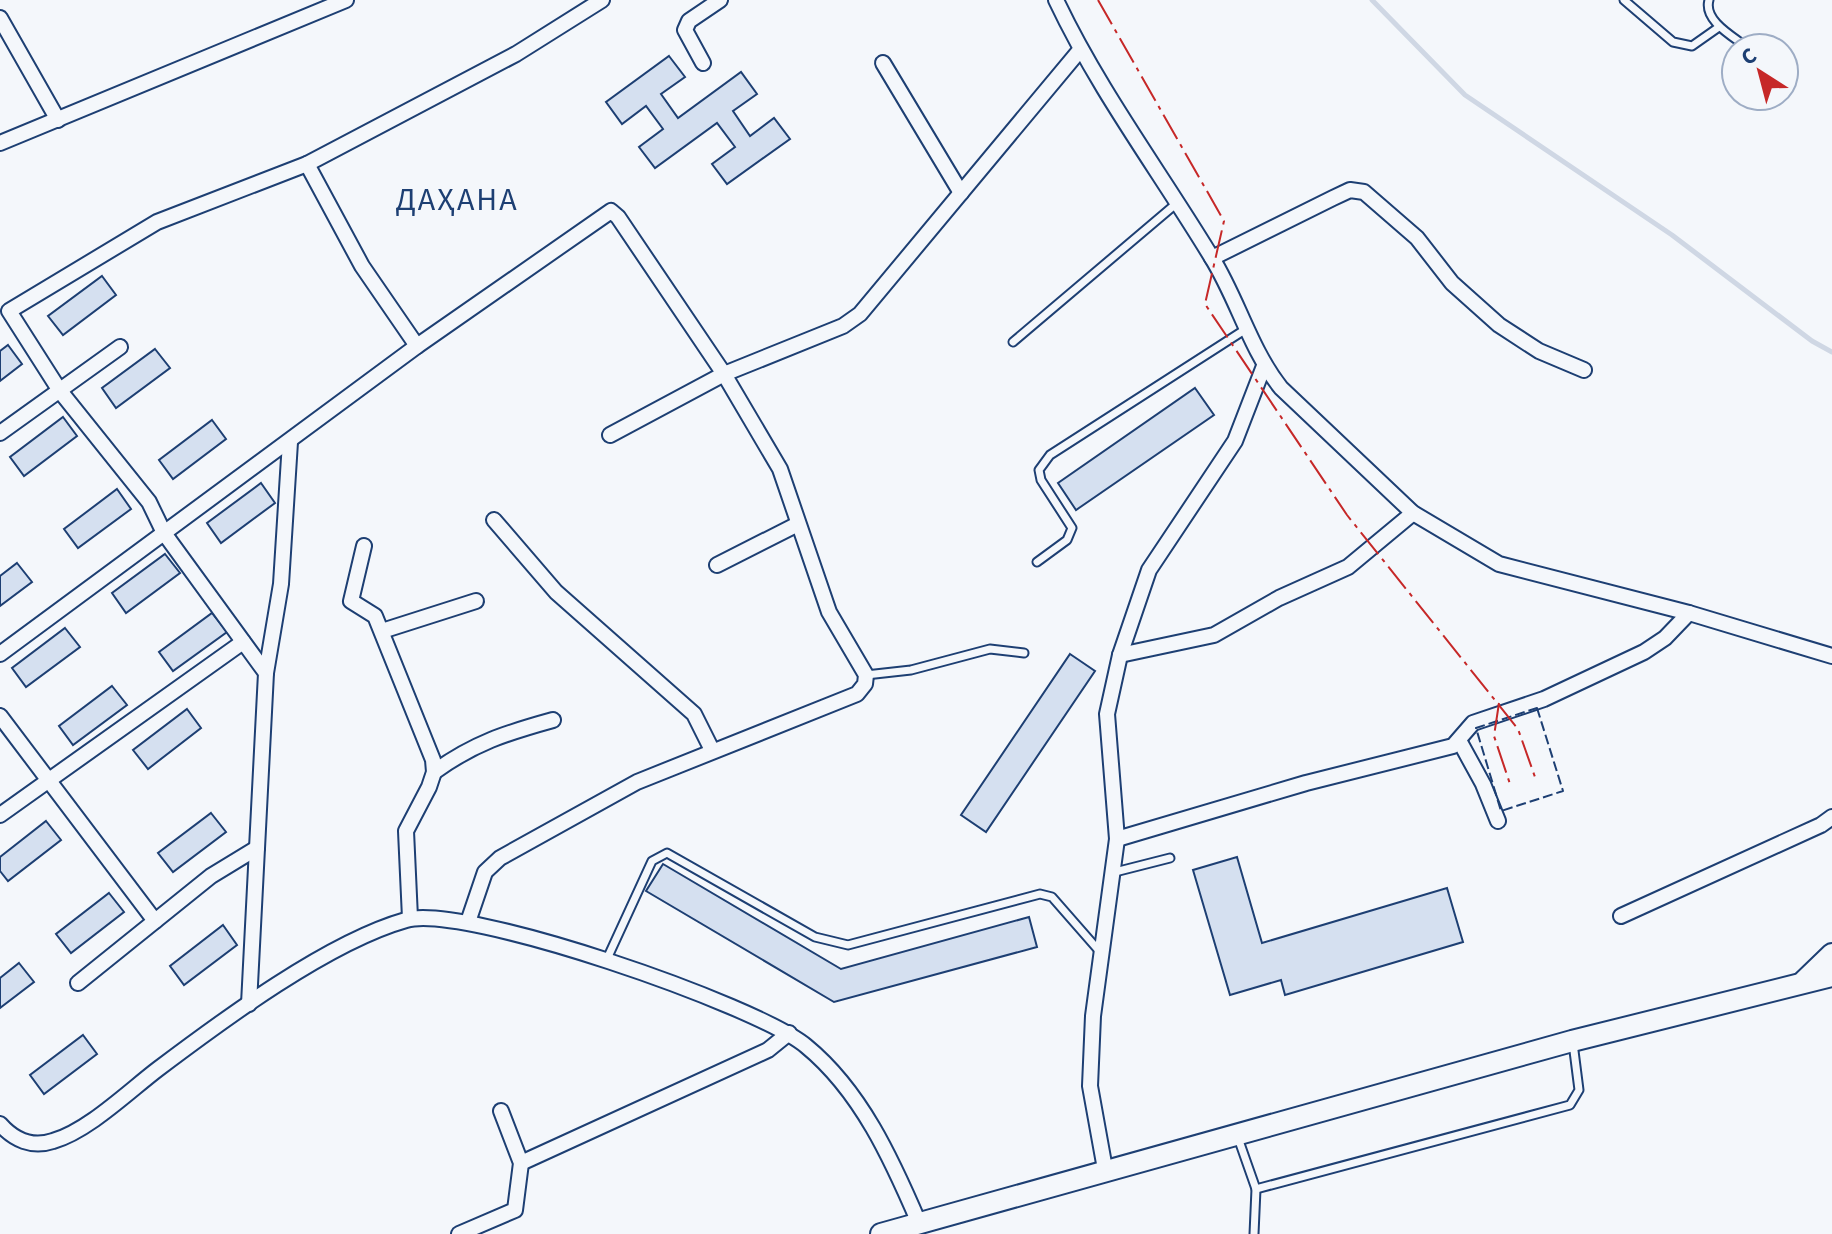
<svg xmlns="http://www.w3.org/2000/svg" width="1832" height="1234" font-family="'Source Sans 3',sans-serif">
  <style>
    .lines { fill: none; stroke-linecap: round; stroke-linejoin: round }
    .stream { stroke: #cfd7e4; stroke-width: 5 }
    .building { fill: #d5e0f0; stroke: #1d3f73; stroke-width: 2 }
    .lane-casing { stroke: #1d3f73; stroke-width: 11 }
    .street-casing { stroke: #1d3f73; stroke-width: 18 }
    .secondary-casing { stroke: #1d3f73; stroke-width: 24 }
    .lane { stroke: #f4f7fb; stroke-width: 7 }
    .street { stroke: #f4f7fb; stroke-width: 14 }
    .secondary { stroke: #f4f7fb; stroke-width: 20 }
    .fence { stroke: #1d3f73; stroke-width: 2; stroke-dasharray: 10 4; stroke-linecap: butt }
    .power { stroke: #c62828; stroke-width: 2; stroke-dasharray: 28 6 4 6; stroke-linecap: butt }
    .labels { text-anchor: middle; dominant-baseline: central; stroke-width: 6; stroke-linejoin: round; paint-order: stroke }
    .quarter-label { font-size: 32px; letter-spacing: 2px; fill: #1d3f73; stroke: #f4f7fb }
  </style>
  <rect width="100%" height="100%" fill="#f4f7fb"/>
  <g class="lines">
    <!-- stream -->
    <polyline class="stream" points="1372,0 1465,95 1672,235 1812,341 1832,352"/>
  </g>
  <!-- building -->
  <g class="building">
    <polygon points="669,56 685,77 661,94 678,118 741,72 757,94 733,111 750,136 774,118 790,139 727,184 712,164 735,147 717,123 655,168 639,147 663,129 646,106 622,124 606,102"/>
    <polygon points="102,276 116,295 63,335 48,316"/>
    <polygon points="8,345 22,364 0,381 0,351"/>
    <polygon points="155,349 170,368 116,408 102,388"/>
    <polygon points="1195,388 1214,415 1076,510 1058,483"/>
    <polygon points="63,417 77,436 24,476 10,457"/>
    <polygon points="212,420 226,439 173,479 159,460"/>
    <polygon points="261,483 275,503 221,543 207,523"/>
    <polygon points="117,489 131,509 78,548 64,529"/>
    <polygon points="165,554 180,573 126,613 112,593"/>
    <polygon points="17,563 32,582 0,606 0,576"/>
    <polygon points="212,613 227,632 173,671 159,652"/>
    <polygon points="65,628 80,647 26,687 12,668"/>
    <polygon points="1070,654 1095,671 986,832 961,815"/>
    <polygon points="112,686 127,705 73,745 59,726"/>
    <polygon points="187,709 201,728 148,769 133,750"/>
    <polygon points="211,813 226,832 173,872 158,853"/>
    <polygon points="46,821 61,840 8,881 0,871 0,857"/>
    <polygon points="1237,857 1262,943 1447,888 1463,942 1285,995 1281,980 1230,995 1193,870"/>
    <polygon points="663,864 841,969 1029,917 1037,947 834,1002 646,891"/>
    <polygon points="109,893 124,912 71,953 56,934"/>
    <polygon points="223,925 237,945 184,985 170,966"/>
    <polygon points="19,963 34,982 0,1008 0,978"/>
    <polygon points="83,1035 97,1054 44,1094 30,1075"/>
  </g>
  <g class="lines">
    <!-- lane casing -->
    <g class="lane-casing">
      <g id="lane">
        <polyline points="1624,0 1673,42 1692,46 1719,27"/>
        <path d="M1709 0C1703 21 1734 37 1748 48"/>
        <polyline points="1013,342 1177,203"/>
        <polyline points="1037,562 1067,540 1072,528 1041,480 1039,470 1050,455 1246,329"/>
        <polyline points="866,675 911,670 990,649 1024,653"/>
        <polyline points="1115,872 1170,858"/>
        <polyline points="606,961 652,861 667,853 815,937 848,945 1040,894 1052,897 1101,953"/>
        <polyline points="1237,1135 1256,1189 1254,1234"/>
        <polyline points="1256,1189 1570,1105 1579,1090 1573,1043"/>
      </g>
    </g>
    <!-- street casing -->
    <g class="street-casing">
      <g id="street">
        <path d="M1056 0C1099 91 1160 172 1212 258 1238 300 1250 349 1281 388L1413 513 1499 564 1689 613 1832 656"/>
        <polyline points="0,18 58,120"/>
        <polyline points="703,63 685,30 689,21 720,0"/>
        <polyline points="883,63 961,193"/>
        <polyline points="0,143 346,0"/>
        <polyline points="1212,258 1333,198 1350,190 1364,192 1417,238 1452,283 1499,325 1539,351 1584,370"/>
        <polyline points="417,346 362,266 307,164 516,54 602,0"/>
        <polyline points="0,433 120,347"/>
        <polyline points="610,435 724,374 843,326 860,314 1080,50"/>
        <polyline points="494,520 556,592 694,714 712,750"/>
        <polyline points="364,546 351,601 375,616 433,760 434,772 429,787 406,831 410,918"/>
        <polyline points="717,565 798,524"/>
        <polyline points="382,631 476,601"/>
        <polyline points="0,654 417,346 611,211 618,217 724,374 780,469 829,612 866,675 865,684 857,694 637,782 500,858 485,872 468,922"/>
        <polyline points="1120,655 1214,635 1279,598 1348,567 1413,513"/>
        <polyline points="266,673 281,584 290,442"/>
        <polyline points="0,716 155,921"/>
        <polyline points="1460,742 1483,784 1498,821"/>
        <path d="M434 772C474 743 506 733 553 720"/>
        <polyline points="0,815 243,642"/>
        <polyline points="1117,839 1306,783 1453,746 1473,723 1544,699 1644,652 1665,638 1689,613"/>
        <polyline points="1621,916 1821,825 1832,817"/>
        <polyline points="78,983 211,876 257,848"/>
        <polyline points="249,1004 266,673 164,533 149,502 60,391 9,311 157,222 307,164"/>
        <path d="M0 1124C14 1140 32 1148 53 1141 88 1131 129 1091 158 1069 223 1020 328 942 406 920 463 903 757 1005 806 1046 861 1091 892 1160 919 1223"/>
        <polyline points="521,1163 768,1050 789,1033"/>
        <polyline points="1105,1169 1090,1086 1093,1016 1117,839 1107,714 1120,655 1149,570 1235,441 1264,366"/>
        <polyline points="459,1234 515,1210 521,1163 501,1111"/>
      </g>
    </g>
    <!-- secondary casing -->
    <g class="secondary-casing">
      <g id="secondary">
        <polyline points="1804,981 1832,954"/>
        <polyline points="881,1234 1572,1041 1832,976"/>
      </g>
    </g>
    <!-- lane -->
    <use href="#lane" class="lane"/>
    <!-- street -->
    <use href="#street" class="street"/>
    <!-- secondary -->
    <use href="#secondary" class="secondary"/>
    <!-- fence -->
    <polygon class="fence" points="1537,708 1563,791 1501,811 1476,728"/>
    <!-- power -->
    <g class="power">
      <polyline points="1098,0 1224,221 1205,304 1347,515 1518,729 1535,777"/>
      <polyline points="1499,703 1494,736 1510,784"/>
    </g>
  </g>
  <g class="labels">
    <!-- quarter labels -->
    <g class="quarter-label">
      <text x="457" y="200">ДАҲАНА</text>
    </g>
  </g>
  <!-- north arrow -->
  <g transform="translate(1760 72) rotate(324)"><circle r="38" fill="#f4f7fb" stroke="#9eadc5" stroke-width="2"/>
  <path d="M0-6L14 30L0 20L-14 30Z" fill="#c62828"/>
  <text y="-12" font-size="22" font-weight="bold" text-anchor="middle" fill="#1d3f73">С</text>
  </g>
</svg>
